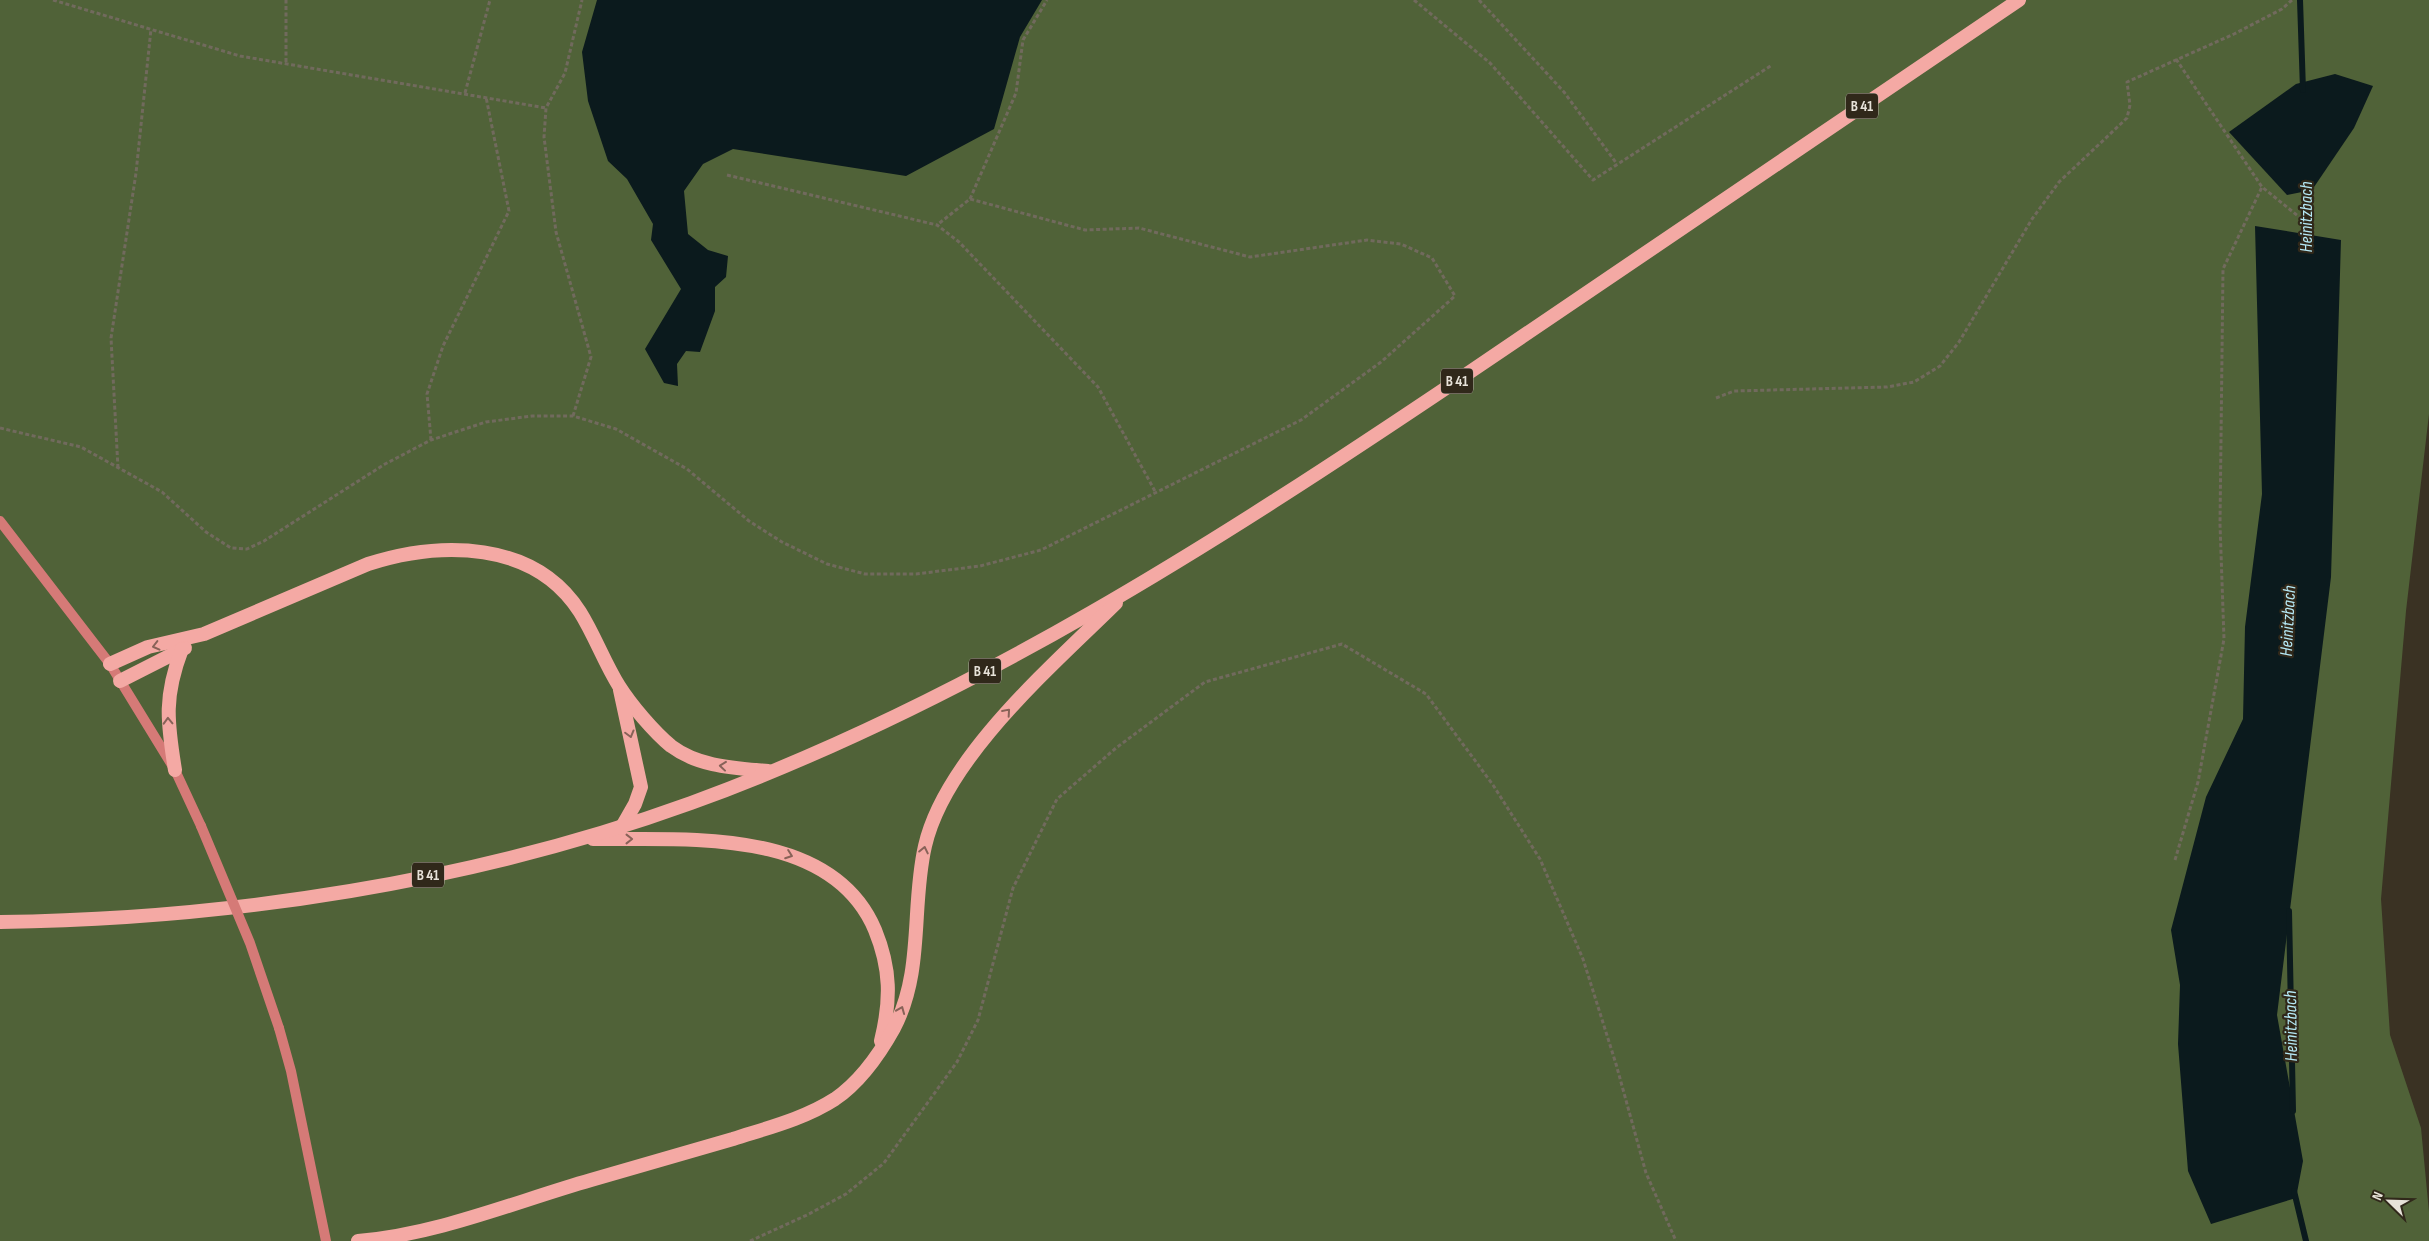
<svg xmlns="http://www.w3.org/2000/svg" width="2429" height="1241" font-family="'Sofia Sans Condensed',sans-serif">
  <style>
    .green { fill: #506238 }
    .water { fill: #0b1a1d }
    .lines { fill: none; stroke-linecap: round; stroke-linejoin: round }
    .stream { stroke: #0b1a1d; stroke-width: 6 }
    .path { stroke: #716a5d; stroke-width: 3; stroke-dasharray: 4 2.5; stroke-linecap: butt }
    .secondary { stroke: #d57a77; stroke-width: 10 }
    .trunk { stroke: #f4a9a4; stroke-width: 14 }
    .secondary-bridge { stroke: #d57a77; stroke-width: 10 }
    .oneway { stroke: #886258 }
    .labels { text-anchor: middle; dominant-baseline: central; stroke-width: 4.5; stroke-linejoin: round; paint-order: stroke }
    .shield { fill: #30281a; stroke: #b0aaa0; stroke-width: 1 }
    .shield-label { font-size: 15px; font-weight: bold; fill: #e7e2d9 }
    .water-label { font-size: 18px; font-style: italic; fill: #b5e8f5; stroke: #30281a }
  </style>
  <rect width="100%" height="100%" fill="#3a3223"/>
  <!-- green -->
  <polygon class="green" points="0,0 2429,0 2429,414 2406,611 2381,899 2390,1035 2421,1128 2429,1212 2429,1241 0,1241"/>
  <!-- water -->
  <g class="water">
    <polygon points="597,0 1042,0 1020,37 994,129 906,176 733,149 703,164 684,191 688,234 708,250 728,256 726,277 715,287 715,311 700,352 686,351 677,364 678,386 664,383 645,349 681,289 651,240 653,224 627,179 608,161 588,101 582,52"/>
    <polygon points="2335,74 2373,86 2354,128 2312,190 2287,195 2229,132 2296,84"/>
    <polygon points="2255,226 2341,240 2331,577 2277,1015 2303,1161 2296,1198 2211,1224 2188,1171 2178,1044 2180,985 2171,930 2206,797 2243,719 2245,627 2262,494"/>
  </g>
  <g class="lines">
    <!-- stream -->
    <g class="stream">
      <polyline points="2300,0 2303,90"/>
      <polyline points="2307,185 2307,242"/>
      <polyline points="2289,911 2293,1111"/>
      <polyline points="2294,1191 2306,1241"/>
    </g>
    <!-- path -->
    <g class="path">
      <polyline points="53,0 240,56 546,108"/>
      <polyline points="1414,0 1490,63 1593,180 1772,65"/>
      <polyline points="1479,0 1564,92 1617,164"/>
      <polyline points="2176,59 2262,187 2308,224"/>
      <polyline points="286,62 286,0"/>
      <polyline points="465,93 490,0"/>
      <polyline points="727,175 937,225 959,242 1098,387 1156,493"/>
      <polyline points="970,199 1016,93 1023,40 1047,0"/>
      <polyline points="1716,398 1734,391 1887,387 1914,382 1940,366 1959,342 2032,219 2059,182 2127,118 2130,105 2127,82 2234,34 2282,9 2292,0"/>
      <polyline points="573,416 591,357 556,232 544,137 546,108 565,73 582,0"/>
      <polyline points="0,428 81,447 162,492 206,532 231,548 247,549 264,541 385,464 431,440 486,422 532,416 573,416 616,429 687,469 749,521 782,542 827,564 865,574 916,574 980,566 1041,550 1301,420 1381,362 1455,296 1432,258 1401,244 1367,240 1250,257 1139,228 1085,230 970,199 937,225"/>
      <polyline points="431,440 427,394 443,346 509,211 486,97"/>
      <polyline points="118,468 111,338 136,173 151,29"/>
      <polyline points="2175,860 2198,782 2224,639 2220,524 2223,269 2262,187"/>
      <polyline points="750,1241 807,1215 846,1194 884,1163 957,1062 978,1020 1013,888 1057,799 1116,748 1205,682 1342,644 1426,694 1493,785 1540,859 1583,959 1616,1064 1646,1173 1676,1241"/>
    </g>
    <!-- secondary -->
    <g class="secondary">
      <polyline points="0,521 110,664 175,770 201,826"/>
      <polyline points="279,1028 291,1071 326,1241"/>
    </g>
    <!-- trunk -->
    <g class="trunk">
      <path d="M110 664 148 647 204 634 368 564C440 541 534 540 580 612 595 636 604 662 619 686 631 705 654 732 671 746 699 767 735 768 768 771"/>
      <polyline points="120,681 185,648"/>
      <polyline points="620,690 641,787 635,804 623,825"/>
      <path d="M175 770C167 721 164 696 182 649"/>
      <path d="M593 839C684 840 831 826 875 930 891 969 891 1000 881 1041"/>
      <path d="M0 922C231 919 473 882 691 803 969 702 1220 540 1464 376 1650 251 1834 125 2019 0"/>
      <path d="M358 1241C439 1234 514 1202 591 1180 638 1166 686 1153 733 1139 767 1128 804 1119 835 1099 860 1082 879 1055 894 1028 924 971 911 906 925 846 945 758 1052 666 1116 603"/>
    </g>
    <!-- secondary-bridge -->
    <polyline class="secondary-bridge" points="201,826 250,943 279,1028"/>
  </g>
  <!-- one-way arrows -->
  <defs><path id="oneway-chevron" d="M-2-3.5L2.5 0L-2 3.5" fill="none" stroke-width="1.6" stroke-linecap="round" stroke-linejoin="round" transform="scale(1.25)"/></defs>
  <g class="oneway">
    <use href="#oneway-chevron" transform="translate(156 646) rotate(166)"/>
    <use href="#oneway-chevron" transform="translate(1007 712) rotate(-49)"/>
    <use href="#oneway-chevron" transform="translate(168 721) rotate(-92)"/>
    <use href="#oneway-chevron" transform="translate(630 734) rotate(75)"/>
    <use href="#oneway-chevron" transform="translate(723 766) rotate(-174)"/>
    <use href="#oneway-chevron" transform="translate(629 839)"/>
    <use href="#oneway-chevron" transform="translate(924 850) rotate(-78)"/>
    <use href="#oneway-chevron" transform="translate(789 855) rotate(20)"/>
    <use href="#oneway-chevron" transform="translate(901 1010) rotate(-68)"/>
  </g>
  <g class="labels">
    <!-- shield labels -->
    <g class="shield">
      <rect x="1846" y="93.5" width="32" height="25" rx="4"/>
      <rect x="1441" y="368.5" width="32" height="25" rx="4"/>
      <rect x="969" y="658.5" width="32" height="25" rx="4"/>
      <rect x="412" y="862.5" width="32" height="25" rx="4"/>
    </g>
    <g class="shield-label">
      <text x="1862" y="106">B 41</text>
      <text x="1457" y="381">B 41</text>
      <text x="985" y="671">B 41</text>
      <text x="428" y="875">B 41</text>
    </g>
    <!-- water labels -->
    <g class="water-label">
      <text transform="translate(2306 217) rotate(-90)">Heinitzbach</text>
      <text transform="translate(2288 621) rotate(-87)">Heinitzbach</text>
      <text transform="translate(2291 1026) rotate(-91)">Heinitzbach</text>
    </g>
  </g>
  <!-- north arrow -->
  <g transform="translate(2389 1201) rotate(293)" stroke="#30281a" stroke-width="4" paint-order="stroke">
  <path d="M0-4L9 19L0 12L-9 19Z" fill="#e7e2d9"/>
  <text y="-8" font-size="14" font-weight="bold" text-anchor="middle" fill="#e7e2d9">N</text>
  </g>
</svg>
